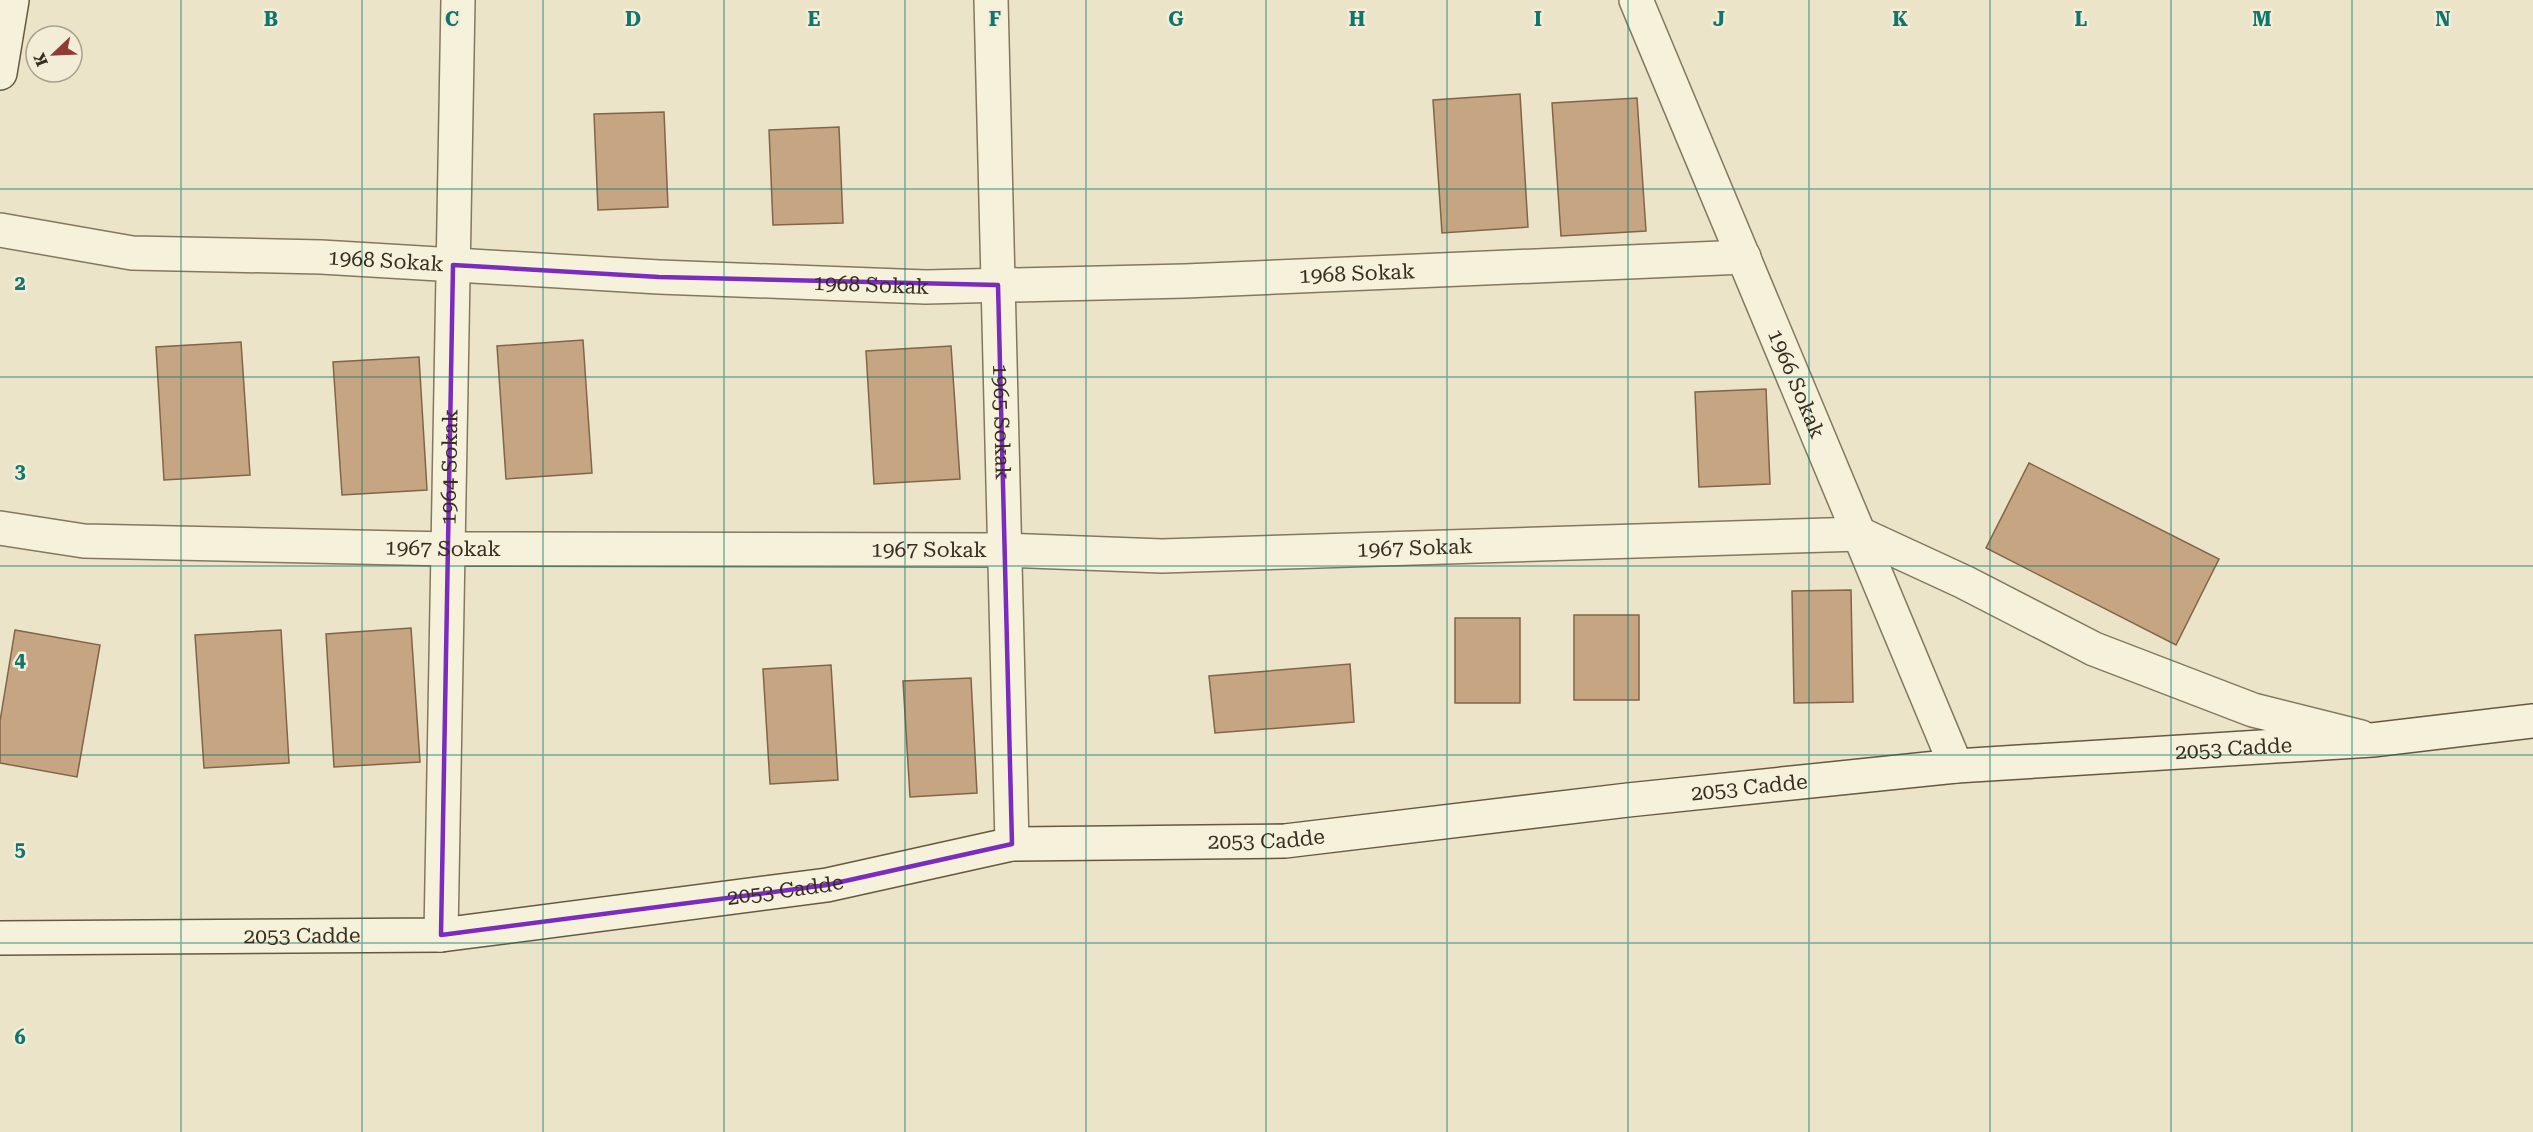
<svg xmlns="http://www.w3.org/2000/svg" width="2533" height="1132" font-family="'Roboto Serif',serif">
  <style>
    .building { fill: #c5a582; stroke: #826447; stroke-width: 1.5 }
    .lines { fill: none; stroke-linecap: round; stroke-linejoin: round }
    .street-casing { stroke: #85775f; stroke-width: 36 }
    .secondary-casing { stroke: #675842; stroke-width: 36 }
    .street { stroke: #f6f1db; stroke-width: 33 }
    .secondary { stroke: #f6f1db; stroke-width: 33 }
    .marked { fill: none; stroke: #7b2cbf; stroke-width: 4.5; stroke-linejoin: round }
    .grid { fill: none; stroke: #0f766e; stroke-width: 1.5; stroke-opacity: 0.55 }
    .labels { text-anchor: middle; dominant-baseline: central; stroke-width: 5; stroke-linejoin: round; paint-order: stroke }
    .street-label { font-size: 21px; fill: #372e21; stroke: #f3edd7 }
    .grid-label { font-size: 20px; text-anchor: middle; font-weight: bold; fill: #0f766e; stroke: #f3edd7; stroke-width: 5; stroke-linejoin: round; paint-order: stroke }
  </style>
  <rect width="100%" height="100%" fill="#ebe4c9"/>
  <!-- building -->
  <g class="building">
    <polygon points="1520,94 1528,227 1442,233 1433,100"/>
    <polygon points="1637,98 1646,231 1561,236 1552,103"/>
    <polygon points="664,112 668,207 598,210 594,114"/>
    <polygon points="839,127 843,223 773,225 769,130"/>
    <polygon points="583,340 592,473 506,479 497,346"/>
    <polygon points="241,342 250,475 164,480 156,347"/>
    <polygon points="951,346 960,479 874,484 866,351"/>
    <polygon points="419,357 427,490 342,495 333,362"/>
    <polygon points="1766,389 1770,484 1699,487 1695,392"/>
    <polygon points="2029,463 2219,559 2176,645 1986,548"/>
    <polygon points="1851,590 1853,702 1794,703 1792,591"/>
    <rect x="1574" y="615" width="65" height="85"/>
    <rect x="1455" y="618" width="65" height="85"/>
    <polygon points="411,628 420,762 334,767 326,634"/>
    <polygon points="15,630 100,645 77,777 0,763 0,721"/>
    <polygon points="281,630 289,763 204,768 195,635"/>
    <polygon points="1350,664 1354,722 1215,733 1209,676"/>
    <polygon points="831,665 838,780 770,784 763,669"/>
    <polygon points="971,678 977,793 910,797 903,681"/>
  </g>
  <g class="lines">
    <!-- street casing -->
    <g class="street-casing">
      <g id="street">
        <path id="s1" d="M991 0 1012 844"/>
        <path id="s2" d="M1636 0 1956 766"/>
        <path id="s3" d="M0 230 132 253 321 257 659 277 926 287 1185 281 1744 257"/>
        <path id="s4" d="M0 528 84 541 448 549 1004 550 1162 556 1860 534 1964 582 2094 649 2253 710 2361 737"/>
        <path id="s5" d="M441 935 458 0"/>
      </g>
    </g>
    <!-- secondary casing -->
    <g class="secondary-casing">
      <g id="secondary">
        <polyline points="0,73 12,0"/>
        <path id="s6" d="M0 938 441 935 827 885 1012 844 1285 841 1628 800 1956 766 2372 740 2533 721"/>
      </g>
    </g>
    <!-- street -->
    <use href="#street" class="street"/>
    <!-- secondary -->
    <use href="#secondary" class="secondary"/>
  </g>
  <!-- marked area -->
  <path class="marked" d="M453 265 659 277 998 285 1012 844 827 885 441 935Z"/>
  <!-- grid -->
  <path class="grid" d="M181 0V1132M362 0V1132M543 0V1132M724 0V1132M905 0V1132M1086 0V1132M1266 0V1132M1447 0V1132M1628 0V1132M1809 0V1132M1990 0V1132M2171 0V1132M2352 0V1132M0 189H2533M0 377H2533M0 566H2533M0 755H2533M0 943H2533"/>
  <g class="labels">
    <!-- street labels -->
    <g class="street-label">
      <text stroke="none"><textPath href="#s3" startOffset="388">1968 Sokak</textPath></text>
      <text stroke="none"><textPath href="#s3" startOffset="1360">1968 Sokak</textPath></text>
      <text stroke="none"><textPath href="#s3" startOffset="874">1968 Sokak</textPath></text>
      <text stroke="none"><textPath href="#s2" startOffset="416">1966 Sokak</textPath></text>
      <text stroke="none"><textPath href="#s1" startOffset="422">1965 Sokak</textPath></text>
      <text stroke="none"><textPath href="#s5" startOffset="468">1964 Sokak</textPath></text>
      <text stroke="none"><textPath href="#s4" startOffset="444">1967 Sokak</textPath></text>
      <text stroke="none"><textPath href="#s4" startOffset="1416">1967 Sokak</textPath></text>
      <text stroke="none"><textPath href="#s4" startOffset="930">1967 Sokak</textPath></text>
      <text stroke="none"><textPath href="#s6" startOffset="2246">2053 Cadde</textPath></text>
      <text stroke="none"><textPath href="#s6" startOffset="1760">2053 Cadde</textPath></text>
      <text stroke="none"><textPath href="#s6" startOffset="1274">2053 Cadde</textPath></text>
      <text stroke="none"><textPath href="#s6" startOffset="788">2053 Cadde</textPath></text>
      <text stroke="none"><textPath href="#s6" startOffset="302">2053 Cadde</textPath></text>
    </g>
  </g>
  <g class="grid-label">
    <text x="271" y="26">B</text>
    <text x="452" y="26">C</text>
    <text x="633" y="26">D</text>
    <text x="814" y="26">E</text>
    <text x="995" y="26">F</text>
    <text x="1176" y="26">G</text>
    <text x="1357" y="26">H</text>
    <text x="1538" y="26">I</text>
    <text x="1719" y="26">J</text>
    <text x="1900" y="26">K</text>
    <text x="2081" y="26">L</text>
    <text x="2262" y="26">M</text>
    <text x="2443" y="26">N</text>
    <text x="20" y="290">2</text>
    <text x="20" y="478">3</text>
    <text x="20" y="667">4</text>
    <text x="20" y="856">5</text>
    <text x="20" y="1044">6</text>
  </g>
  <!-- north arrow -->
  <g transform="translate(54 54) rotate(247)"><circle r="28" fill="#f3edd7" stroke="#a8a18e" stroke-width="1.5"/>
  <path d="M0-4.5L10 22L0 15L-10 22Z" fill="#8e3d35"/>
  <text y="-9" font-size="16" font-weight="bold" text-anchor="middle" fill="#372e21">K</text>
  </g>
</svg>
